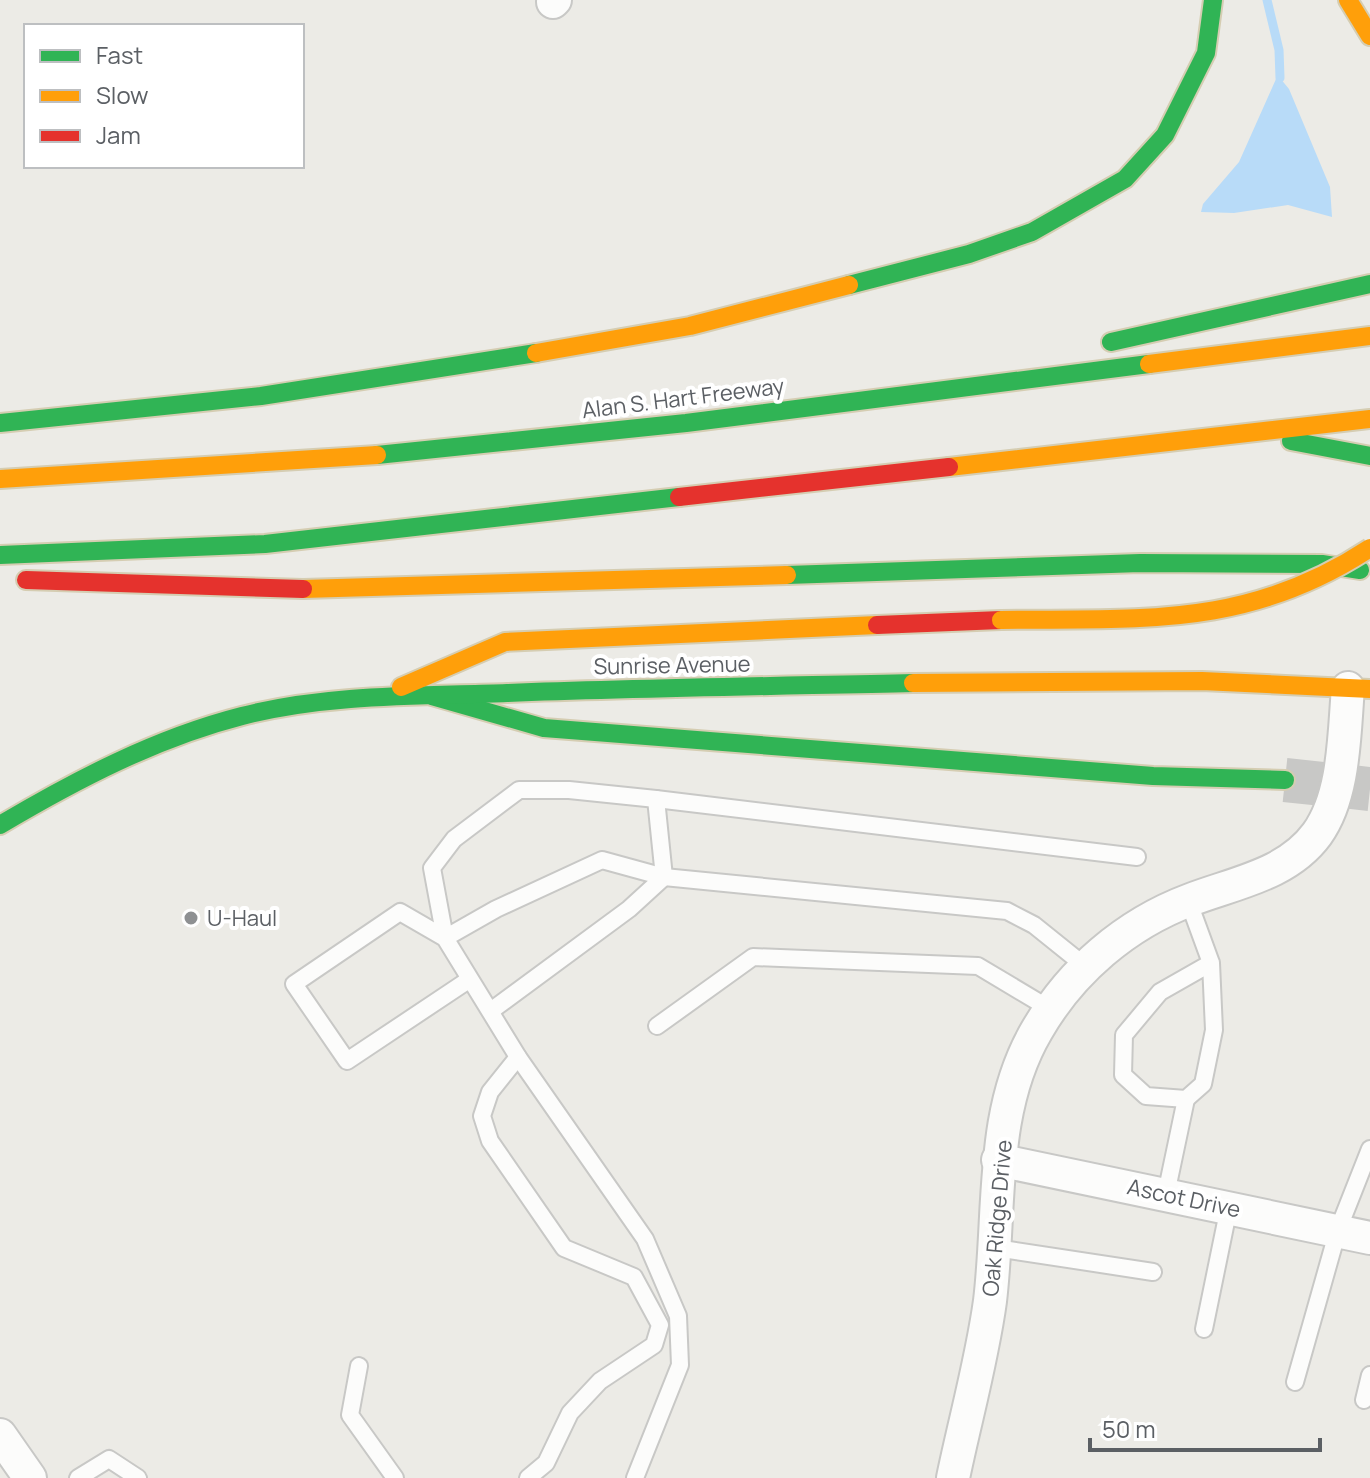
<svg xmlns="http://www.w3.org/2000/svg" width="1370" height="1478" font-family="Manrope,sans-serif">
  <style>
    .water { fill: #b8dbf8 }
    .lines { fill: none; stroke-linecap: round; stroke-linejoin: round }
    .stream { stroke: #b8dbf8; stroke-width: 9 }
    .highway-tunnel { stroke: #c8c8c6; stroke-width: 44; stroke-dasharray: 44 22; stroke-linecap: butt }
    .lane-casing { stroke: #c8c8c6; stroke-width: 20 }
    .street-casing { stroke: #c8c8c6; stroke-width: 36 }
    .fast-casing { stroke: #d5cdb2; stroke-width: 22 }
    .slow-casing { stroke: #d5cdb2; stroke-width: 22 }
    .jam-casing { stroke: #d5cdb2; stroke-width: 22 }
    .lane { stroke: #fcfcfb; stroke-width: 16 }
    .street { stroke: #fcfcfb; stroke-width: 32 }
    .fast { stroke: #30b455; stroke-width: 18 }
    .slow { stroke: #ff9f0a; stroke-width: 18 }
    .jam { stroke: #e5322d; stroke-width: 18 }
    .slow-bridge-casing { stroke: #d5cdb2; stroke-width: 22; stroke-linecap: butt }
    .slow-bridge { stroke: #ff9f0a; stroke-width: 18 }
    .poi-dot { fill: #8e9092; stroke: #fff; stroke-width: 3 }
    .labels { text-anchor: middle; dominant-baseline: central; stroke-width: 8; stroke-linejoin: round; paint-order: stroke }
    .street-label { font-size: 22px; fill: #5b5f64; stroke: #fff }
    .poi-label { font-size: 22px; fill: #5b5f64; stroke: #fff; text-anchor: start }
  </style>
  <rect width="100%" height="100%" fill="#ecebe6"/>
  <!-- water -->
  <polygon class="water" points="1280,78 1289,89 1330,187 1332,217 1288,205 1234,213 1201,212 1203,204 1239,162 1276,79"/>
  <g class="lines">
    <!-- stream -->
    <polyline class="stream" points="1267,0 1279,50 1280,78"/>
    <!-- highway-tunnel -->
    <polyline class="highway-tunnel" points="1285,780 1370,789"/>
    <!-- lane casing -->
    <g class="lane-casing">
      <g id="lane">
        <polyline points="1188,900 1211,963 1160,992 1124,1035 1123,1075 1146,1096 1186,1099 1203,1084 1214,1030 1211,963"/>
        <polyline points="1085,966 1034,925 1007,911 664,877 602,860 496,909 445,938 432,868 454,839 519,790 569,790 656,799 1137,857"/>
        <polyline points="470,979 347,1061 294,984 400,912 445,938 518,1057 645,1239 678,1316 680,1365 635,1478"/>
        <polyline points="492,1010 629,909 664,877 656,799"/>
        <polyline points="657,1026 753,957 978,966 1050,1009"/>
        <polyline points="518,1057 490,1092 482,1116 490,1141 564,1248 634,1277 660,1325 654,1345 600,1381 570,1413 546,1463 528,1478"/>
        <polyline points="1166,1194 1186,1099"/>
        <polyline points="996,1248 1153,1272"/>
        <polyline points="1204,1329 1229,1207"/>
        <polyline points="359,1366 350,1415 395,1478"/>
        <polyline points="1295,1382 1338,1230 1370,1149"/>
        <polyline points="1364,1400 1370,1375"/>
        <polyline points="78,1478 109,1459 138,1478"/>
      </g>
    </g>
    <!-- street casing -->
    <g class="street-casing">
      <g id="street">
        <polyline points="553,2 555,0"/>
        <polyline points="998,1160 1370,1238"/>
        <polyline points="0,1435 30,1478"/>
        <path d="M953 1478C965 1420 982 1360 990 1301 1001 1210 989 1111 1037 1030 1071 971 1126 924 1190 900 1234 883 1287 875 1317 834 1345 795 1344 734 1348 688"/>
      </g>
    </g>
    <!-- fast casing -->
    <g class="fast-casing">
      <g id="fast">
        <polyline points="849,285 969,254 1032,232 1125,179 1165,135 1206,53 1213,0"/>
        <polyline points="1111,342 1370,284"/>
        <polyline points="0,423 261,396 536,353"/>
        <polyline points="1291,441 1370,456"/>
        <polyline points="377,455 686,423 1149,364"/>
        <polyline points="0,555 265,544 679,497"/>
        <polyline points="787,575 1140,563 1322,564 1360,570"/>
        <polyline points="432,696 544,728 1153,776 1285,780"/>
        <path d="M0 825C76 780 156 738 242 716 327 694 420 696 507 693 642 688 777 686 913 683"/>
      </g>
    </g>
    <!-- slow casing -->
    <g class="slow-casing">
      <g id="slow">
        <polyline points="1348,0 1370,36"/>
        <polyline points="536,353 690,326 849,285"/>
        <polyline points="1149,364 1370,336"/>
        <polyline points="949,467 1370,419"/>
        <polyline points="0,479 377,455"/>
        <polyline points="303,589 787,575"/>
        <polyline points="913,683 1202,681 1370,689"/>
        <polyline points="401,687 505,642 877,625"/>
      </g>
    </g>
    <!-- jam casing -->
    <g class="jam-casing">
      <g id="jam">
        <polyline points="679,497 949,467"/>
        <polyline points="26,580 303,589"/>
        <polyline points="877,625 1001,620"/>
      </g>
    </g>
    <!-- lane -->
    <use href="#lane" class="lane"/>
    <!-- street -->
    <use href="#street" class="street"/>
    <!-- fast -->
    <use href="#fast" class="fast"/>
    <!-- slow -->
    <use href="#slow" class="slow"/>
    <!-- jam -->
    <use href="#jam" class="jam"/>
    <!-- slow-bridge casing -->
    <g class="slow-bridge-casing">
      <path id="slow-bridge" d="M1001 620C1141 618 1247 629 1370 548"/>
    </g>
    <!-- slow-bridge -->
    <use href="#slow-bridge" class="slow-bridge"/>
  </g>
  <!-- markers -->
  <circle class="poi-dot" cx="191" cy="918" r="8"/>
  <g class="labels">
    <!-- street labels -->
    <g class="street-label">
      <text transform="translate(683 398) rotate(-7)">Alan S. Hart Freeway</text>
      <text transform="translate(672 665) rotate(-1)">Sunrise Avenue</text>
      <text transform="translate(1184 1198) rotate(12)">Ascot Drive</text>
      <text transform="translate(997 1218) rotate(-85)">Oak Ridge Drive</text>
    </g>
    <!-- poi labels -->
    <g class="poi-label">
      <text x="207" y="918">U-Haul</text>
    </g>
  </g>
  <!-- legend -->
  <rect x="24" y="24" width="280" height="144" fill="#ffffff" stroke="#bdbfc1" stroke-width="2"/>
  <rect x="40" y="50" width="40" height="12" fill="#30b455" stroke="#bdbfc1" stroke-width="2"/>
  <text x="96" y="64" font-size="24" fill="#5b5f64">Fast</text>
  <rect x="40" y="90" width="40" height="12" fill="#ff9f0a" stroke="#bdbfc1" stroke-width="2"/>
  <text x="96" y="104" font-size="24" fill="#5b5f64">Slow</text>
  <rect x="40" y="130" width="40" height="12" fill="#e5322d" stroke="#bdbfc1" stroke-width="2"/>
  <text x="96" y="144" font-size="24" fill="#5b5f64">Jam</text>
  <!-- scale -->
  <path d="M1090 1438v12h230v-12" fill="none" stroke="#5b5f64" stroke-width="4"/>
  <text x="1102" y="1438" font-size="24" fill="#5b5f64" stroke="#ffffff" stroke-width="6" paint-order="stroke">50 m</text>
</svg>
